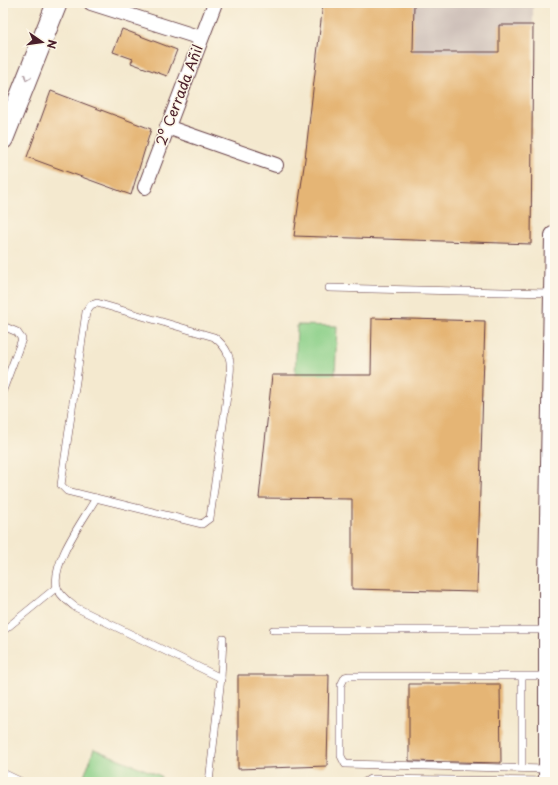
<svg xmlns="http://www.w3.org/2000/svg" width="558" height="785" font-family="'Playpen Sans',sans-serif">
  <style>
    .industrial { fill: #cfc1ba }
    .green { fill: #8cd089; stroke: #6b785a }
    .building { fill: #e5b575 }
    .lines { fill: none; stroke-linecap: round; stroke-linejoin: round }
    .lane-casing { stroke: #643d44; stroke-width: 8 }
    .street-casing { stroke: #643d44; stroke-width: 16 }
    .secondary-casing { stroke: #643d44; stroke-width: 22 }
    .lane { stroke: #fff; stroke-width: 7 }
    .street { stroke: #fff; stroke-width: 14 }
    .secondary { stroke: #fff; stroke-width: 20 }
    .oneway { stroke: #ae9aa0 }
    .labels { text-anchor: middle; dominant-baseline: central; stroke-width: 3; stroke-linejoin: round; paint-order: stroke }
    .street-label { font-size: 14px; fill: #4a1f2b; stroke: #fcf5e5 }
  </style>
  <rect width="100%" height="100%" fill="#fcf5e5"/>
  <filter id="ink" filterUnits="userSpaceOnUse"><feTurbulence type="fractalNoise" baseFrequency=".025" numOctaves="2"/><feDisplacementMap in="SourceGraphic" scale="8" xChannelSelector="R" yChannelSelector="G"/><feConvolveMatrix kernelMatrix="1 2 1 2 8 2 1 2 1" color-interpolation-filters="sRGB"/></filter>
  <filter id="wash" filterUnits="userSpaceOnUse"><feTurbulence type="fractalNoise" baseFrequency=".012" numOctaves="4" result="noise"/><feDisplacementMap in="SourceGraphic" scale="16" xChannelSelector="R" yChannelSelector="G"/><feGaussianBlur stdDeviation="0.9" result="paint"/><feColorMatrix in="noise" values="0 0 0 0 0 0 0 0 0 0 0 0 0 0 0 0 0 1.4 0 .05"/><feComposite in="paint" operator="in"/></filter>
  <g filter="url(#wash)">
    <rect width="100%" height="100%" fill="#f4e9cf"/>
    <!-- industrial -->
    <polygon class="industrial" points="414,3 533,3 533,25 499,25 499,52 413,52"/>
    <!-- green -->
    <g class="green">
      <polygon points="297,325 337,326 335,380 295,379"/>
      <polygon points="94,749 161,776 160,782 82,782"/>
    </g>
    <g id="blocks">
      <!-- building -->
      <g class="building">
        <polygon points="323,3 414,3 413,52 499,52 499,25 533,25 531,244 294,236 305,159"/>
        <polygon points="122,29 177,50 167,76 131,63 133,59 113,52"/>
        <polygon points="51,91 151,129 131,195 27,157"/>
        <polygon points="372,318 485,321 477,592 352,589 352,499 259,498 272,375 371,375"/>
        <polygon points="238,675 329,675 327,766 238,769"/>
        <polygon points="409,684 500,684 501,763 409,761"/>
      </g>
    </g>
  </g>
  <g filter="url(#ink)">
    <use href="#blocks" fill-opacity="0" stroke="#643d44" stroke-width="1"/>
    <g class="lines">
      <!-- lane casing -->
      <g class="lane-casing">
        <g id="lane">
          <polyline points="329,288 552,293"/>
          <path d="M97 303 214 337C227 347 232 358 230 374L210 518 202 524 67 491 61 485 86 312 91 305Z"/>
          <polyline points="3,326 17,332 22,339 3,390"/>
          <path d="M96 498C84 519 51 563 57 587 59 595 69 602 75 607L221 678"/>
          <polyline points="273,630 547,630"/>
          <polyline points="3,631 57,587"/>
          <polyline points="522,768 522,677"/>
          <polyline points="547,769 345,764 341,756 341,685 345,677 349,676 547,676"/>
          <polyline points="3,773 22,782"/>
          <polyline points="209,782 221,678 223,639"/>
          <polyline points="365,782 370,779 548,781"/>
        </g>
      </g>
      <!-- street casing -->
      <g class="street-casing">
        <g id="street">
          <polyline points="91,3 201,38"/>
          <polyline points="167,127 276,165"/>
          <polyline points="145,187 215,3"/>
        </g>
      </g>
      <!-- secondary casing -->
      <g class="secondary-casing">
        <g id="secondary">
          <polyline points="3,139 57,3"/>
          <polyline points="549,782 549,578 555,236"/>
        </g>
      </g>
      <!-- lane -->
      <use href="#lane" class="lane"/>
      <!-- street -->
      <use href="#street" class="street"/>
      <!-- secondary -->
      <use href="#secondary" class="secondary"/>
    </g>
    <!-- one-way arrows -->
    <defs><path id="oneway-chevron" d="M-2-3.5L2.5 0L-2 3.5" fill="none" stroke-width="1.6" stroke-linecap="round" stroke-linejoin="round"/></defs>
    <use class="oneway" href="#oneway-chevron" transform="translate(27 78) rotate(112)"/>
  </g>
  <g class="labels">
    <!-- street labels -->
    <g class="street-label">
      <text transform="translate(179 95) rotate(-69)">2º Cerrada Añil</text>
    </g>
  </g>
  <!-- margin -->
  <rect width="558" height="785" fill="none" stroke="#fcf5e5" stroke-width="16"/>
  <!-- north arrow -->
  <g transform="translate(42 42) rotate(103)" stroke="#fcf5e5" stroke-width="3" paint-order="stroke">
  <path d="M0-3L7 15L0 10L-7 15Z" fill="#4a1f2b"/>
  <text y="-6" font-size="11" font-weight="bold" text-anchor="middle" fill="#4a1f2b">N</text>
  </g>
</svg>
